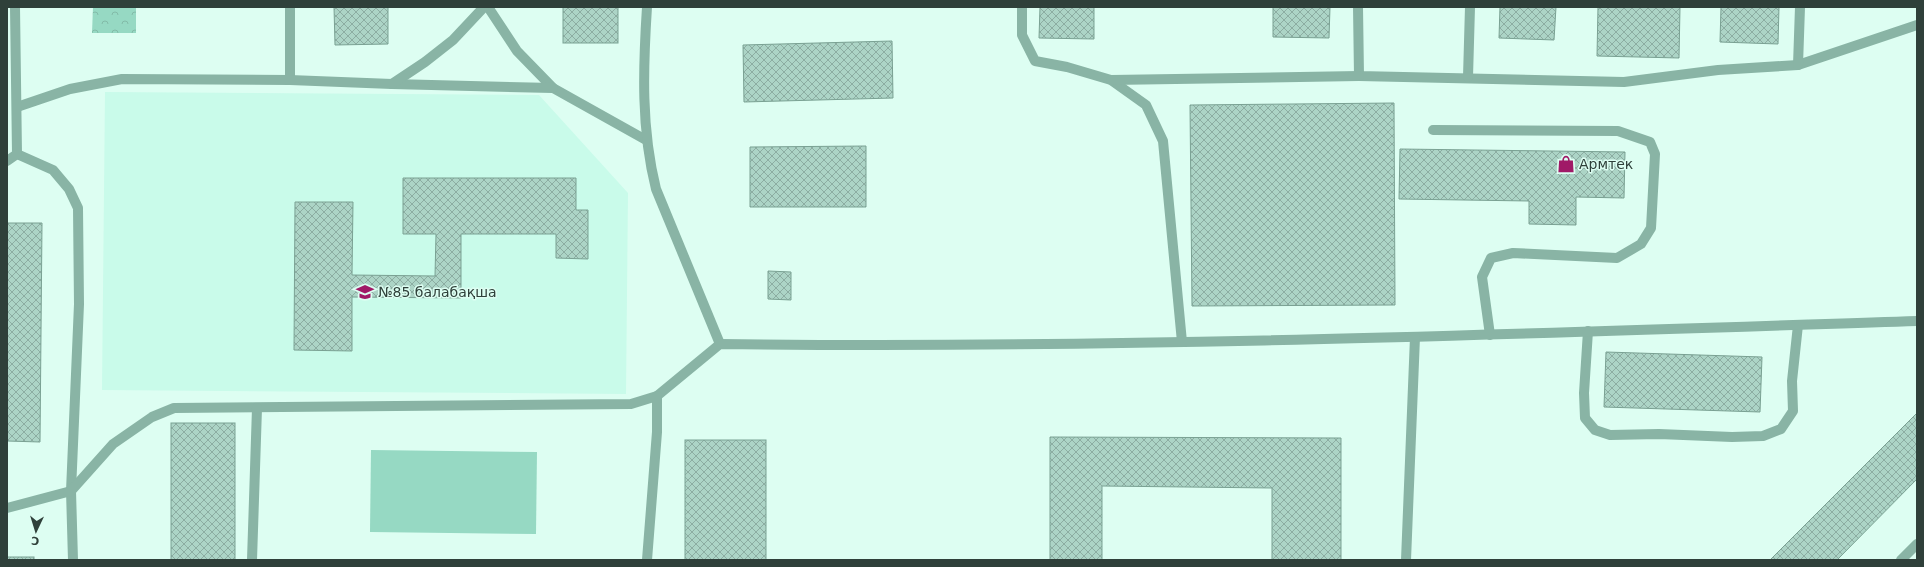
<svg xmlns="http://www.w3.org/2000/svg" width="1924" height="567" font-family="'DejaVu Sans',sans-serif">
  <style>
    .built { fill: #c9fbea }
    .park { fill: url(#park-crowns) }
    .pitch { fill: #96d9c3 }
    .building { fill: url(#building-cross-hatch); stroke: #7aa193 }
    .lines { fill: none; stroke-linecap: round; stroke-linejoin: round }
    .lane { stroke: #89b4a5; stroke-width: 10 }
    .labels { text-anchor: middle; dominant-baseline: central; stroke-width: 3; stroke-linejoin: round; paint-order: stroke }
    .poi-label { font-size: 14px; fill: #2f403a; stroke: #ddfef2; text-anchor: start }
  </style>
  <defs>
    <pattern id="park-crowns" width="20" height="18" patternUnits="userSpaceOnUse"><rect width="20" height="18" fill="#96d9c3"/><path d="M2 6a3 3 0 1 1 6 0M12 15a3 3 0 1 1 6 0" fill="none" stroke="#82bba8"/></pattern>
    <pattern id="building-cross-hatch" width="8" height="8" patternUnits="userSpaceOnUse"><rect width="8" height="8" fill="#acd4c6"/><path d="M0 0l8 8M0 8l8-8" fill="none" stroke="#8cada2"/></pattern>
  </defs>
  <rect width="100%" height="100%" fill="#ddfef2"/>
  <!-- built -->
  <polygon class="built" points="105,92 539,95 628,193 626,394 102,390"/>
  <!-- park -->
  <polygon class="park" points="93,7 136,7 136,33 92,33"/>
  <!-- pitch -->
  <polygon class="pitch" points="371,450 537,452 536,534 370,532"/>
  <!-- building -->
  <g class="building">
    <polygon points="334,7 388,7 388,44 335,45"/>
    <rect x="563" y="7" width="55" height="36"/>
    <polygon points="1040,7 1094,7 1094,39 1039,38"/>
    <polygon points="1273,7 1330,7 1329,38 1273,37"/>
    <polygon points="1500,7 1556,7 1554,40 1499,38"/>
    <polygon points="1598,7 1680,7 1679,58 1597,56"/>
    <polygon points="1721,7 1779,7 1778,44 1720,42"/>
    <polygon points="892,41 893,98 744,102 743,45"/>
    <polygon points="1394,103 1395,305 1192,306 1190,105"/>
    <polygon points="866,146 866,207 750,207 750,147"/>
    <polygon points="1400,149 1625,152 1624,198 1576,197 1576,225 1529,224 1529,201 1399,199"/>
    <polygon points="403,178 576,178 576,210 588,210 588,259 556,258 556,234 461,234 461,298 352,297 352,351 294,350 295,202 353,202 352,275 435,276 436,234 403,234"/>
    <polygon points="7,223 42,223 40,442 7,441"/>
    <polygon points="768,271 791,272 791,300 768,299"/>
    <polygon points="1606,352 1762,357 1760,412 1604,407"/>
    <polygon points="1917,413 1917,479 1837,560 1770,560"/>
    <rect x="171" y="423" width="64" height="137"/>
    <polygon points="1050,437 1341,438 1341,560 1272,560 1272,488 1102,486 1102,560 1050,560"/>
    <rect x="685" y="440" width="81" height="120"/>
    <rect x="7" y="557" width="27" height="3"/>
  </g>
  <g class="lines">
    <!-- lane -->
    <g class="lane">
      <polyline points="290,7 290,80"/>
      <polyline points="488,7 517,51 553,88 646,140"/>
      <path d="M647 7C643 69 641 129 656 189L720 344"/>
      <polyline points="1022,7 1022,35 1035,61 1067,67 1111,80 1146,105 1163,141 1182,342"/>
      <polyline points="1358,7 1359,76 1624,82 1718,70 1798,65 1917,25"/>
      <polyline points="1798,65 1800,7"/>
      <polyline points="1468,77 1470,7"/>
      <polyline points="1111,80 1359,76"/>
      <polyline points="392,84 553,88"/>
      <polyline points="17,107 70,89 122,79 290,80 392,84 425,62 453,40 484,7"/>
      <polyline points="1433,130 1618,131 1650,142 1655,154 1651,228 1641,244 1617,258 1513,253 1491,258 1482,277 1490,335"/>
      <polyline points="17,154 53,170 69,189 78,208 79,304 71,491 73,560"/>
      <polyline points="7,161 17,154 15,7"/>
      <polyline points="1588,331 1584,393 1585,418 1595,430 1610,435 1659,434 1732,437 1763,436 1781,429 1793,411 1792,381 1798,325"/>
      <path d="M7 508 71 491 113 444 152 417 174 408 631 404 657 396 720 344C1119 349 1518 334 1917 321"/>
      <polyline points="252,560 257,408"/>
      <polyline points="647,560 657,432 657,396"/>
      <polyline points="1406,560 1415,337"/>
      <polyline points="1901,560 1917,544"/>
    </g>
  </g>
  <!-- icons -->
  <defs>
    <g id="shop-bare" transform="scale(1.38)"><path d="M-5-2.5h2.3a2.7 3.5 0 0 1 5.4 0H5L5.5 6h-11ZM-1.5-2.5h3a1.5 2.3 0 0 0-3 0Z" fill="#a01967" stroke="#ddfef2" stroke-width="2.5" paint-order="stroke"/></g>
    <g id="school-bare" transform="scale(1.38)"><path d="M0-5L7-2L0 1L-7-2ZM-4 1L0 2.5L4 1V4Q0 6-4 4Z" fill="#a01967" stroke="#ddfef2" stroke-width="2.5" paint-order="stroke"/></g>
  </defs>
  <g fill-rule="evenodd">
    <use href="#shop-bare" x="1566" y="164"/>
    <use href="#school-bare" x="365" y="292"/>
  </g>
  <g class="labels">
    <!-- poi labels -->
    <g class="poi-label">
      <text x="1579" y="164">Армтек</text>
      <text x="378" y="292">№85 балабақша</text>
    </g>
  </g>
  <!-- border -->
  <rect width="1924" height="567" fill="none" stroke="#2f403a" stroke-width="16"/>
  <!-- north arrow -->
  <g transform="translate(36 531) rotate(184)" stroke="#ddfef2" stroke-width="3" paint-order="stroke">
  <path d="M0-3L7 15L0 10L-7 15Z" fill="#2f403a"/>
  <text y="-6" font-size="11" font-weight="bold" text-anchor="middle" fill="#2f403a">С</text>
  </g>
</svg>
